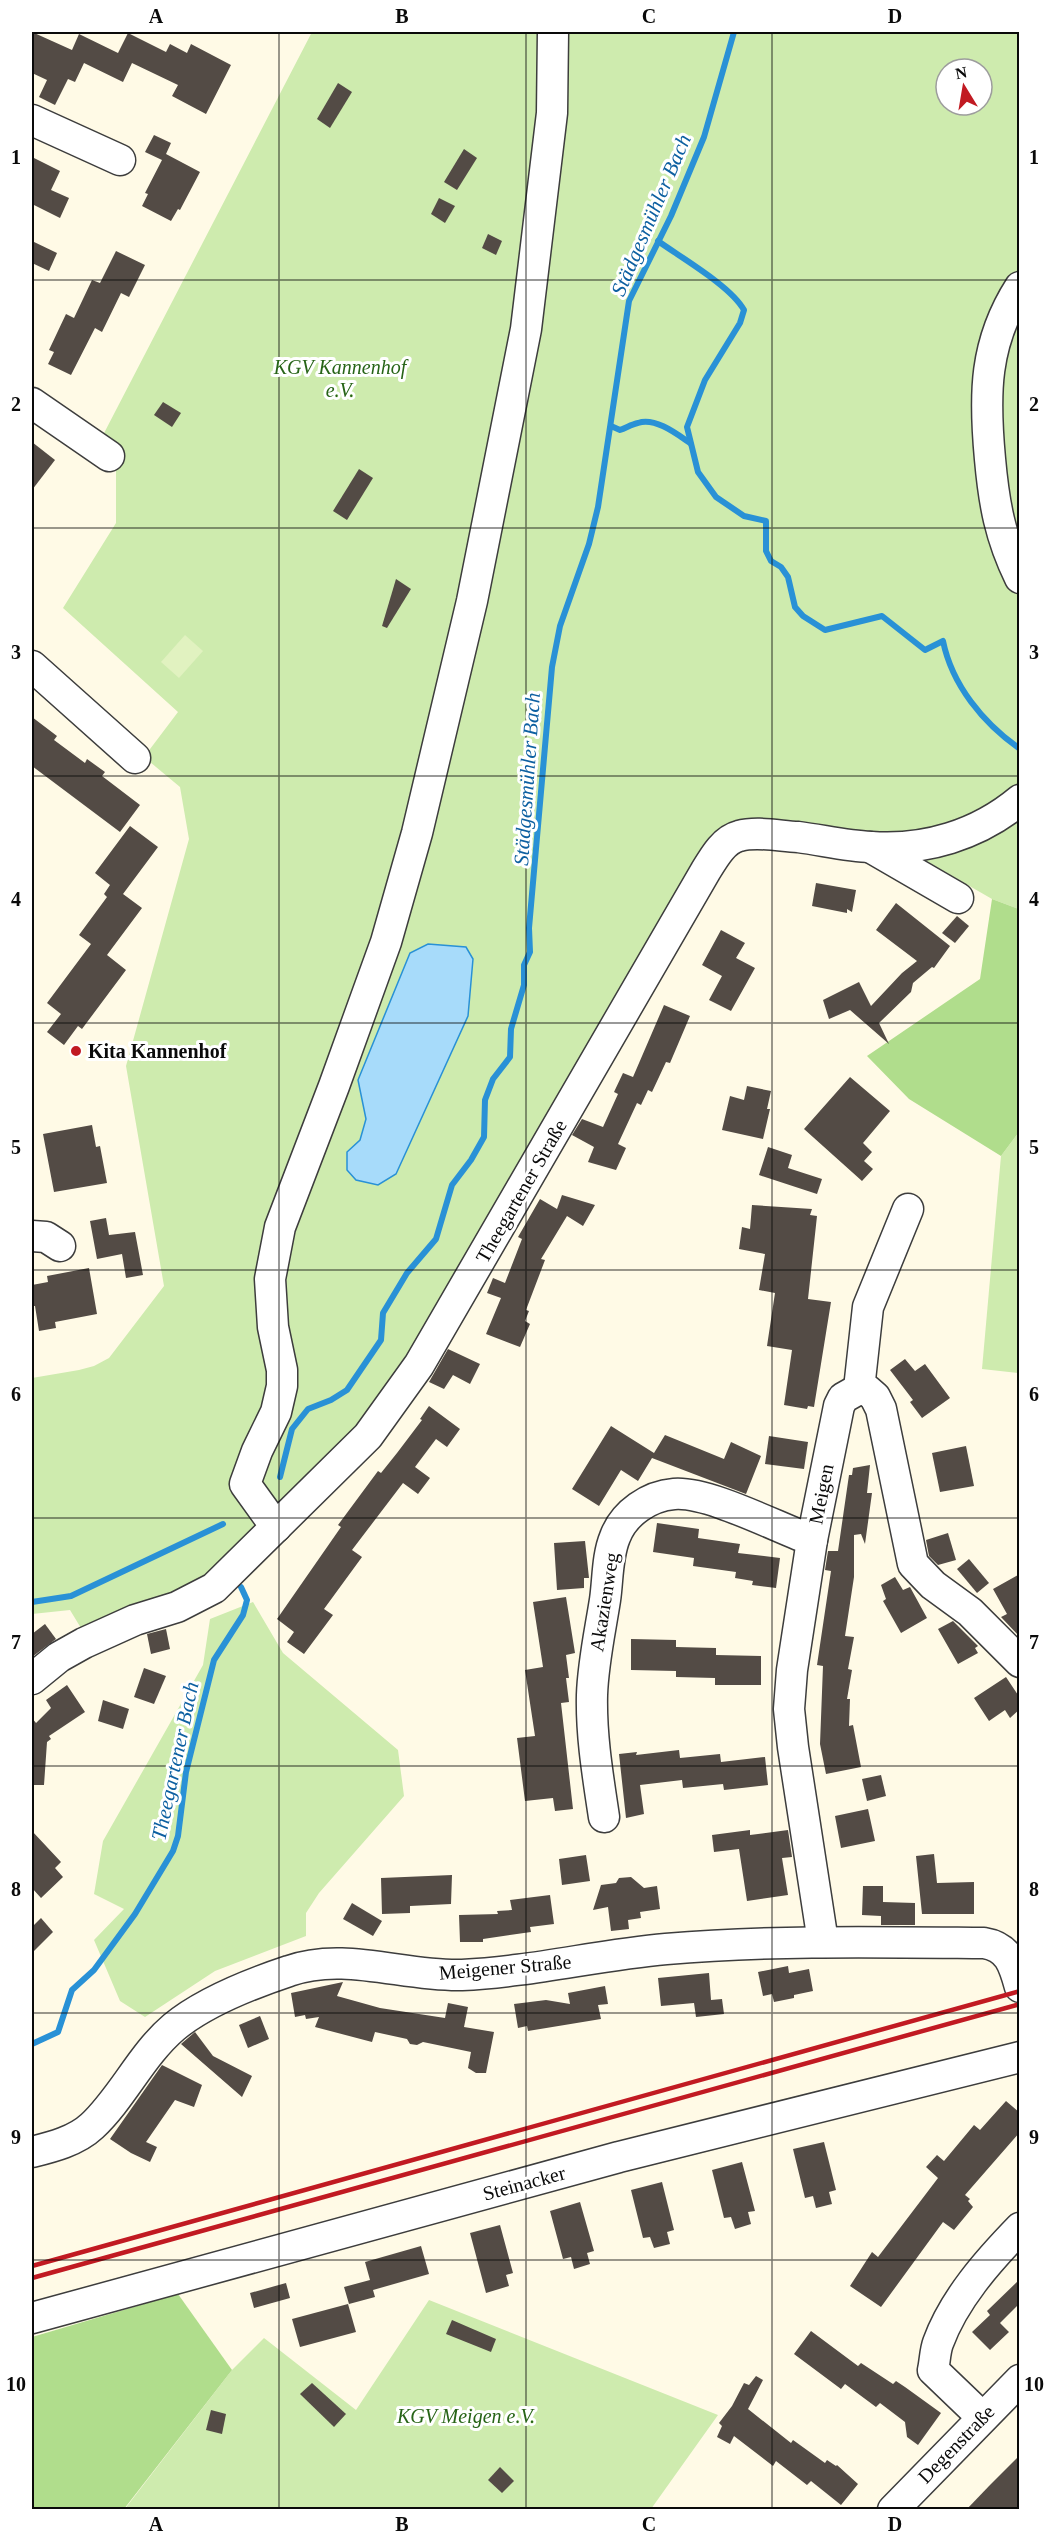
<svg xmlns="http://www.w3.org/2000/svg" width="1051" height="2541" font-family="Georgia,serif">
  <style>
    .green { fill: #ceebae; fill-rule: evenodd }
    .forest { fill: #b0dd8c }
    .pitch { fill: #e1f2c0 }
    .water { fill: #a7dbfa; stroke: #2991d6; stroke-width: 1.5 }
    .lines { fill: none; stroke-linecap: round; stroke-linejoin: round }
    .stream { stroke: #2991d6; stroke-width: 6 }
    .building { fill: #534b45 }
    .minor-casing { stroke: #3d3d3d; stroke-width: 33 }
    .minor { stroke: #fff; stroke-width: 30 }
    .rail { stroke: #c11a22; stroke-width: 4.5 }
    .grid { fill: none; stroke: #0a0a0a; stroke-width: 1.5; stroke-opacity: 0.55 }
    .poi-dot { fill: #c11a22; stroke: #fff; stroke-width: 2 }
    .labels { text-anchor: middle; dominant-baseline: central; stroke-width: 6; stroke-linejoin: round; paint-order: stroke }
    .park-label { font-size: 20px; font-style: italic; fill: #276417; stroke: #fff }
    .poi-label { font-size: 20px; font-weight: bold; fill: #0a0a0a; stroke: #fff; text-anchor: start }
    .street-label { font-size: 20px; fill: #0a0a0a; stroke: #fff }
    .water-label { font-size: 21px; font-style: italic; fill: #0d60a1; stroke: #fff }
    .neatline { fill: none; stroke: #0a0a0a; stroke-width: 2 }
    .grid-label { font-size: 20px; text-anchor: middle; font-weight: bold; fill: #0a0a0a }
  </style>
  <rect width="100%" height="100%" fill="#fffae6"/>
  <!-- green -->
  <g class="green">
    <path d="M312 32H1019V273L994 392 1019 306V783C999 800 972 822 947 830 883 850 803 830 738 823L428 1334 362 1426 219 1574 84 1633 70 1610 32 1614V1378L79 1370 94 1366 109 1358 164 1286 126 1066 189 839 180 787 144 757 178 712 63 608 116 523V444L102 437ZM946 69H982V105H946Z"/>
    <polygon points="1019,819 1019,909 992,899 914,854 967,846"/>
    <polygon points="1019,1132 1019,1373 982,1369 1001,1156"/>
    <polygon points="253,1602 283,1653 398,1750 404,1796 319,1893 306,1913 306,1936 215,1971 145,2017 120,2001 94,1940 124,1909 94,1894 103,1841 203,1665 210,1619"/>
    <polygon points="429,2300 718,2415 651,2509 124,2510 232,2370 264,2338 356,2410"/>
  </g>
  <!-- forest -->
  <g class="forest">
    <polygon points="992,899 1019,909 1019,1132 1001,1156 909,1099 867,1056 980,979"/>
    <polygon points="178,2294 232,2370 124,2509 32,2509 32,2337"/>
  </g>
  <!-- pitch -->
  <polygon class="pitch" points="185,635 203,651 179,678 161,662"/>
  <!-- water -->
  <polygon class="water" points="428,944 466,947 473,959 468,1016 396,1174 378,1185 356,1180 347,1170 347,1152 360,1140 366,1119 358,1080 410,953"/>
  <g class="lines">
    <!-- stream -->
    <g class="stream">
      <path d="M658 241C680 257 731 286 744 310L740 323 705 380 687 427 698 472 716 497 744 516 766 521V551L771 561 781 567 788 577 795 607 803 616 825 630 882 616 925 650 943 641C952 685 983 723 1020 749"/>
      <path d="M611 426 620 430C626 428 632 424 638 423 655 417 677 434 690 443"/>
      <polyline points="280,1477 292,1429 308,1409 331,1400 347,1390 381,1340 383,1313 407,1273 436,1239 452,1185 471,1160 484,1137 485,1100 493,1079 510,1057 511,1029 524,985 524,965 530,952 529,928 552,667 560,626 589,544 598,507 629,301 671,216 704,137 734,32"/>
      <polyline points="32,1602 71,1596 223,1524"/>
      <polyline points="32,2044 58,2032 72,1990 94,1970 135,1914 173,1851 178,1836 186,1772 214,1660 243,1615 247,1600 241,1587"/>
    </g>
  </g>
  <!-- building -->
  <g class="building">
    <polygon points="32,32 72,50 79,34 118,53 128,33 166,52 170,44 187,53 191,44 231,65 206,114 172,96 178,85 132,63 123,82 84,63 75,82 68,79 55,105 39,97 47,80 32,73"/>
    <polygon points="338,83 352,92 330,128 317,119"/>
    <polygon points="154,135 171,143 166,154 200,172 180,210 178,209 171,221 142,206 148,194 145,193 162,160 145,152"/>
    <polygon points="464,149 477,158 457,190 444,182"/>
    <polygon points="32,157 60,171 51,190 69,198 60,218 32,204"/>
    <polygon points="439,198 455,206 445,223 431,214"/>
    <polygon points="488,234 502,241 496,255 482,248"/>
    <polygon points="32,241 57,253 49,271 32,263"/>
    <polygon points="116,251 145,265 129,297 121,293 102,332 95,328 71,375 48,364 54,352 49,350 66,314 74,318 92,280 100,283"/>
    <polygon points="163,402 181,413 172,427 154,415"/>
    <polygon points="32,442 55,460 32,490"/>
    <polygon points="359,469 373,478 347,520 333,511"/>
    <polygon points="396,579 411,589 387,628 382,626"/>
    <polygon points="32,717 57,736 54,740 85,763 87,759 105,772 102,776 140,805 120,832 32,766"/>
    <polygon points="130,826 158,847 123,894 142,908 107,955 126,970 82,1029 78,1026 64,1045 47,1032 61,1014 47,1003 91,944 79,935 107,897 104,894 110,885 95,873"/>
    <polygon points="816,883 856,890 852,912 847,909 847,913 812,906"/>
    <polygon points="896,903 950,946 934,968 932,967 913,983 911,992 879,1023 889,1044 850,1010 829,1019 823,1000 859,982 871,1006 902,973 917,961 876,930"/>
    <polygon points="957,916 969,926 955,943 942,933"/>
    <polygon points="721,930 745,943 736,958 755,968 731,1011 709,1000 722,976 702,965"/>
    <polygon points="664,1005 690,1016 670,1063 666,1062 652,1092 648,1090 641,1105 637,1103 618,1144 626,1148 616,1170 588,1162 594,1147 572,1135 582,1119 603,1127 618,1094 614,1092 623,1073 633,1077"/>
    <polygon points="850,1077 890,1111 863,1143 872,1152 864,1161 873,1169 862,1181 804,1129"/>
    <polygon points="747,1086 771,1091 767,1109 770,1109 763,1139 722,1130 730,1096 744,1100"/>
    <polygon points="92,1125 96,1147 100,1146 107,1183 54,1192 43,1134"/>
    <polygon points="768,1147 792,1155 788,1168 822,1179 817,1194 759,1175"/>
    <polygon points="562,1195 595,1205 583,1226 567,1216 541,1259 545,1260 526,1310 529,1311 525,1321 530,1324 520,1347 486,1334 501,1298 487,1293 493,1278 505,1283 522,1239 518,1237 540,1199 557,1209"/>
    <polygon points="752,1205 812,1209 810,1215 817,1216 808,1299 831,1302 814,1407 808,1406 807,1409 784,1405 792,1350 767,1346 775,1293 759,1290 765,1254 739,1249 742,1227 750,1229"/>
    <polygon points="106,1218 109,1235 135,1232 143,1275 126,1278 122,1254 97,1259 90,1221"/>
    <polygon points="89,1268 97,1314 55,1322 56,1328 39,1331 35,1306 32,1306 32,1285 48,1282 47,1276"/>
    <polygon points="448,1349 480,1364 470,1384 453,1375 444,1389 429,1382"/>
    <polygon points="905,1359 915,1371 925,1364 950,1398 922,1418 910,1402 913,1400 890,1370"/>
    <polygon points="429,1406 460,1429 447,1447 436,1439 415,1467 430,1478 418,1494 403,1483 352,1550 362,1557 324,1609 333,1615 304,1654 287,1642 294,1632 277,1619 341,1527 338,1525 378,1471 381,1473 397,1453 422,1420 420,1419"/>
    <polygon points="611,1426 654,1453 665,1435 724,1459 731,1442 761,1456 746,1494 652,1458 638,1481 621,1470 599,1506 572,1489"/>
    <polygon points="769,1436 808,1442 804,1469 765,1464"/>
    <polygon points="966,1446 974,1486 940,1492 932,1453"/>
    <polygon points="870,1465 867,1493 872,1493 865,1544 861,1534 854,1535 854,1577 845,1636 854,1637 848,1669 852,1670 847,1699 850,1699 849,1726 853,1725 861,1767 826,1774 820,1744 823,1666 817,1665 831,1571 825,1570 828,1551 838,1551 849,1475 852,1475 853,1468"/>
    <polygon points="657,1523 699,1529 698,1538 740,1544 738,1553 780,1558 776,1588 752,1585 753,1581 735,1578 736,1572 693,1566 694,1558 653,1552"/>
    <polygon points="948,1533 956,1560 938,1565 929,1556 926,1540"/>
    <polygon points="585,1541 589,1578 584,1578 584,1588 557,1590 554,1543"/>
    <polygon points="969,1559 989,1583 977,1593 957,1569"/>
    <polygon points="1020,1574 1020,1637 1001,1617 1007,1614 993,1589"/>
    <polygon points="895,1577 903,1590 910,1587 927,1618 901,1633 883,1601 886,1599 881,1585"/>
    <polygon points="566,1597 575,1653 566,1655 569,1678 566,1678 569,1702 561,1703 573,1809 555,1811 553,1798 525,1801 517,1738 535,1736 525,1670 543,1667 533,1602"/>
    <polygon points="953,1621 978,1646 975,1648 978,1653 958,1664 938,1629"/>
    <polygon points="45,1624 56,1639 32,1657 32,1634"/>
    <polygon points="166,1629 170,1649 151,1654 147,1634"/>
    <polygon points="631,1639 676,1640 676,1647 716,1648 716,1655 761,1656 761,1685 715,1685 715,1678 676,1677 676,1671 631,1670"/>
    <polygon points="144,1668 166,1676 154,1704 134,1697"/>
    <polygon points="1006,1677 1020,1698 1020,1709 1010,1718 1005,1710 989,1721 974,1698"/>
    <polygon points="67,1685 85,1712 49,1736 51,1739 47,1742 44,1785 32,1785 32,1718 36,1723 51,1708 46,1700"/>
    <polygon points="103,1700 129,1709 123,1729 98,1721"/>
    <polygon points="679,1750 680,1758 720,1754 721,1762 765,1757 768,1785 724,1790 723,1784 683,1788 682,1780 640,1785 644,1814 626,1818 619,1754 637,1752 636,1755"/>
    <polygon points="881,1775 886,1796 867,1801 862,1779"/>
    <polygon points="868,1809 875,1841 841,1848 835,1816"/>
    <polygon points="750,1830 750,1835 788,1830 792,1857 782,1858 788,1895 747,1901 739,1849 714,1852 712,1835"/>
    <polygon points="32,1831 61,1862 55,1868 63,1877 41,1898 32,1888"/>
    <polygon points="934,1854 937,1883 974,1882 974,1914 922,1914 916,1856"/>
    <polygon points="586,1855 590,1881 562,1885 559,1859"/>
    <polygon points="452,1875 451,1904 410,1906 410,1913 382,1914 381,1878"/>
    <polygon points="631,1877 644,1888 657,1886 660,1909 640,1912 641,1918 628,1920 629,1929 611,1931 608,1907 593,1910 601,1885 616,1883 619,1878"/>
    <polygon points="863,1886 883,1886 883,1902 915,1903 915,1925 881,1925 881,1916 862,1915"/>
    <polygon points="550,1895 554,1924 530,1927 531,1932 483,1939 483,1942 460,1942 459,1915 498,1914 497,1911 512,1910 510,1900"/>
    <polygon points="352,1903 382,1921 373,1936 343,1919"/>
    <polygon points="41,1918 53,1932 32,1953 32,1927"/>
    <polygon points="788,1966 789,1973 809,1969 813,1991 794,1995 794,1998 774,2002 772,1994 763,1996 758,1972"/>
    <polygon points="709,1973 711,2000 722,1999 724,2014 696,2017 694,2003 661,2006 658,1978"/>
    <polygon points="343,1982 337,1996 380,2008 445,2018 448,2003 468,2007 464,2027 494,2032 486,2073 476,2073 468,2068 471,2052 423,2042 417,2045 410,2044 407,2039 375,2032 372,2042 315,2027 319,2017 306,2019 305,2015 295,2017 291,1993"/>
    <polygon points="605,1986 608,2004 598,2005 601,2019 528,2031 527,2026 518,2028 514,2004 546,2000 570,2004 568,1993"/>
    <polygon points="260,2016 269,2039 248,2048 239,2025"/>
    <polygon points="195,2032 213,2056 252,2076 242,2097 181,2044"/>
    <polygon points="162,2065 202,2085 194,2107 175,2100 146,2142 157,2147 150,2162 131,2153 110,2139"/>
    <polygon points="1006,2101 1020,2113 1020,2132 965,2195 970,2199 968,2201 973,2207 954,2230 943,2222 881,2307 850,2286 872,2252 878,2257 938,2178 926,2167 937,2155 944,2161 974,2125 980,2130"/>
    <polygon points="824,2142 836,2190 829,2192 832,2204 816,2208 813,2196 805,2198 793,2149"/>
    <polygon points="742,2162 755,2211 748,2212 751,2224 735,2229 731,2217 724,2218 712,2170"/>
    <polygon points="662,2182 674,2230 667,2232 670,2244 654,2248 650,2237 643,2238 631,2190"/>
    <polygon points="580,2202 594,2251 587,2253 590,2264 574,2269 571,2257 563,2259 550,2211"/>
    <polygon points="500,2225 513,2273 506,2275 509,2286 486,2293 470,2233"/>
    <polygon points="421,2246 429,2274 373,2290 375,2297 349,2304 344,2287 370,2280 365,2262"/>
    <polygon points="1020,2279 1020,2303 1000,2323 1009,2332 990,2350 972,2332 990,2315 987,2311"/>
    <polygon points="286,2283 290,2298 254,2308 250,2293"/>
    <polygon points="348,2304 356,2332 300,2347 292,2319"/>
    <polygon points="452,2320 496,2339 491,2352 446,2334"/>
    <polygon points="811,2331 858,2366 861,2363 893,2384 896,2381 905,2387 941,2413 918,2445 907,2437 905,2422 880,2403 876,2407 845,2384 841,2389 794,2354"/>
    <polygon points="756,2376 763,2380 748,2409 791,2443 793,2440 825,2463 827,2460 836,2466 837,2465 858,2484 841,2505 811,2481 807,2485 776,2461 773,2466 734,2436 730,2444 717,2437 722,2426 719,2423 732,2406 744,2383 749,2385"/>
    <polygon points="312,2383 346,2414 334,2427 300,2394"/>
    <polygon points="211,2410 226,2414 222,2434 206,2430"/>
    <polygon points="1020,2455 1020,2510 966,2510 990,2485"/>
    <polygon points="500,2467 514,2481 502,2493 488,2480"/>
  </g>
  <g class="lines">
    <!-- minor casing -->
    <g class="minor-casing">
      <g id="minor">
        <polyline points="32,120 120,160"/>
        <path d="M1020 287C984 343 984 395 990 459 994 504 1000 537 1020 578"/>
        <polyline points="32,403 109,456"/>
        <polyline points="32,666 135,758"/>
        <polyline points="870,847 958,898"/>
        <polyline points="32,1236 46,1237 60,1246"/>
        <polyline points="859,1389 868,1307 908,1209"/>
        <polyline points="276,1527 245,1484 257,1451 276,1412 282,1386 282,1370 273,1327 270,1279 280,1227 334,1086 386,942 417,833 472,601 526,329 552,113 553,32"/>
        <path d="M32 1679 59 1657 84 1643 135 1620 177 1607 214 1588 368 1436 419 1365 705 872C713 859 723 840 739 836 757 831 779 836 798 837 822 840 846 846 871 847 925 851 978 835 1020 800"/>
        <path d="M604 1817C598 1777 591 1736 592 1695 593 1663 600 1632 605 1600 608 1580 607 1556 615 1537 624 1513 649 1496 674 1494 708 1491 778 1528 812 1540"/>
        <polyline points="823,1942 793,1747 789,1709 792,1670 812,1540 839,1406 843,1398 859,1389 867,1390 875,1397 881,1409 913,1564 933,1585 970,1612 1020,1662"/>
        <path d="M32 2152C52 2147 76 2141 92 2126 123 2097 141 2055 174 2027 203 2003 253 1983 289 1971 344 1951 405 1977 462 1975 530 1972 598 1955 666 1949 772 1940 878 1942 984 1943 1009 1947 1014 1965 1020 1987"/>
        <polyline points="32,2318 619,2157 1020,2057"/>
        <path d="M982 2417 933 2370C935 2361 935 2351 938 2343 954 2299 988 2261 1020 2228"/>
        <polyline points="893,2510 1020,2380"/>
      </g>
    </g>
    <!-- minor -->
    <use href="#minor" class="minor"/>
    <!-- rail -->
    <g class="rail">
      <polyline points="32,2266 1020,1991"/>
      <polyline points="32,2278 1020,2004"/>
    </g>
  </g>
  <!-- grid -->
  <path class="grid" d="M279 32V2510M526 32V2510M772 32V2510M32 280H1020M32 528H1020M32 776H1020M32 1023H1020M32 1270H1020M32 1518H1020M32 1766H1020M32 2013H1020M32 2260H1020"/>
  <!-- markers -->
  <circle class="poi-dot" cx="76" cy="1051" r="6"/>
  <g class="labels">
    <!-- park labels -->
    <g class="park-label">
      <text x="340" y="367">KGV Kannenhof<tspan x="340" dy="23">e.V.</tspan></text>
      <text x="466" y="2416">KGV Meigen e.V.</text>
    </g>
    <!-- poi labels -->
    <g class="poi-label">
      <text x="88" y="1051">Kita Kannenhof</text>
    </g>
    <!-- street labels -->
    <g class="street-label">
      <text transform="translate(521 1191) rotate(-60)">Theegartener Straße</text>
      <text transform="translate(821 1494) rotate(-79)">Meigen</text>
      <text transform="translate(604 1602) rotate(-81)">Akazienweg</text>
      <text transform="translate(505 1967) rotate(-5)">Meigener Straße</text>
      <text transform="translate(524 2183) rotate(-15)">Steinacker</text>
      <text transform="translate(956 2444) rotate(-46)">Degenstraße</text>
    </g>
    <!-- water labels -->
    <g class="water-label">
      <text transform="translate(651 215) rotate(-67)">Städgesmühler Bach</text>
      <text transform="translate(527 779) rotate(-86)">Städgesmühler Bach</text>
      <text transform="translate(175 1761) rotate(-78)">Theegartener Bach</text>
    </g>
  </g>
  <!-- border -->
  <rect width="1051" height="2541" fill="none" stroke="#ffffff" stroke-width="66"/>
  <!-- north arrow -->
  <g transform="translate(964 87) rotate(349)"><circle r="28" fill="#ffffff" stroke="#9d9d9d" stroke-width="1.5"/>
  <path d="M0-4.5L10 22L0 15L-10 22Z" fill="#c11a22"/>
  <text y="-9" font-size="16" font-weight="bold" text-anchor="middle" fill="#0a0a0a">N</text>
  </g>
  <rect x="33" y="33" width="985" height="2475" class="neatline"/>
  <g class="grid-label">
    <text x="156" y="23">A</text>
    <text x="402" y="23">B</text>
    <text x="649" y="23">C</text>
    <text x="895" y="23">D</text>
    <text x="16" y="164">1</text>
    <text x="1034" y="164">1</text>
    <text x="16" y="411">2</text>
    <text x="1034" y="411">2</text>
    <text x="16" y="659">3</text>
    <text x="1034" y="659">3</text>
    <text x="16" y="906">4</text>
    <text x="1034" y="906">4</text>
    <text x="16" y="1154">5</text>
    <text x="1034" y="1154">5</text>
    <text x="16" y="1401">6</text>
    <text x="1034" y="1401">6</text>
    <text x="16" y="1649">7</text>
    <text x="1034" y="1649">7</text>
    <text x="16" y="1896">8</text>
    <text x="1034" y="1896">8</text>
    <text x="16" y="2144">9</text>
    <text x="1034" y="2144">9</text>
    <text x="16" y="2391">10</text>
    <text x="1034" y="2391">10</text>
    <text x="156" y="2531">A</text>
    <text x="402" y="2531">B</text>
    <text x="649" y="2531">C</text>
    <text x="895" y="2531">D</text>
  </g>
</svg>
